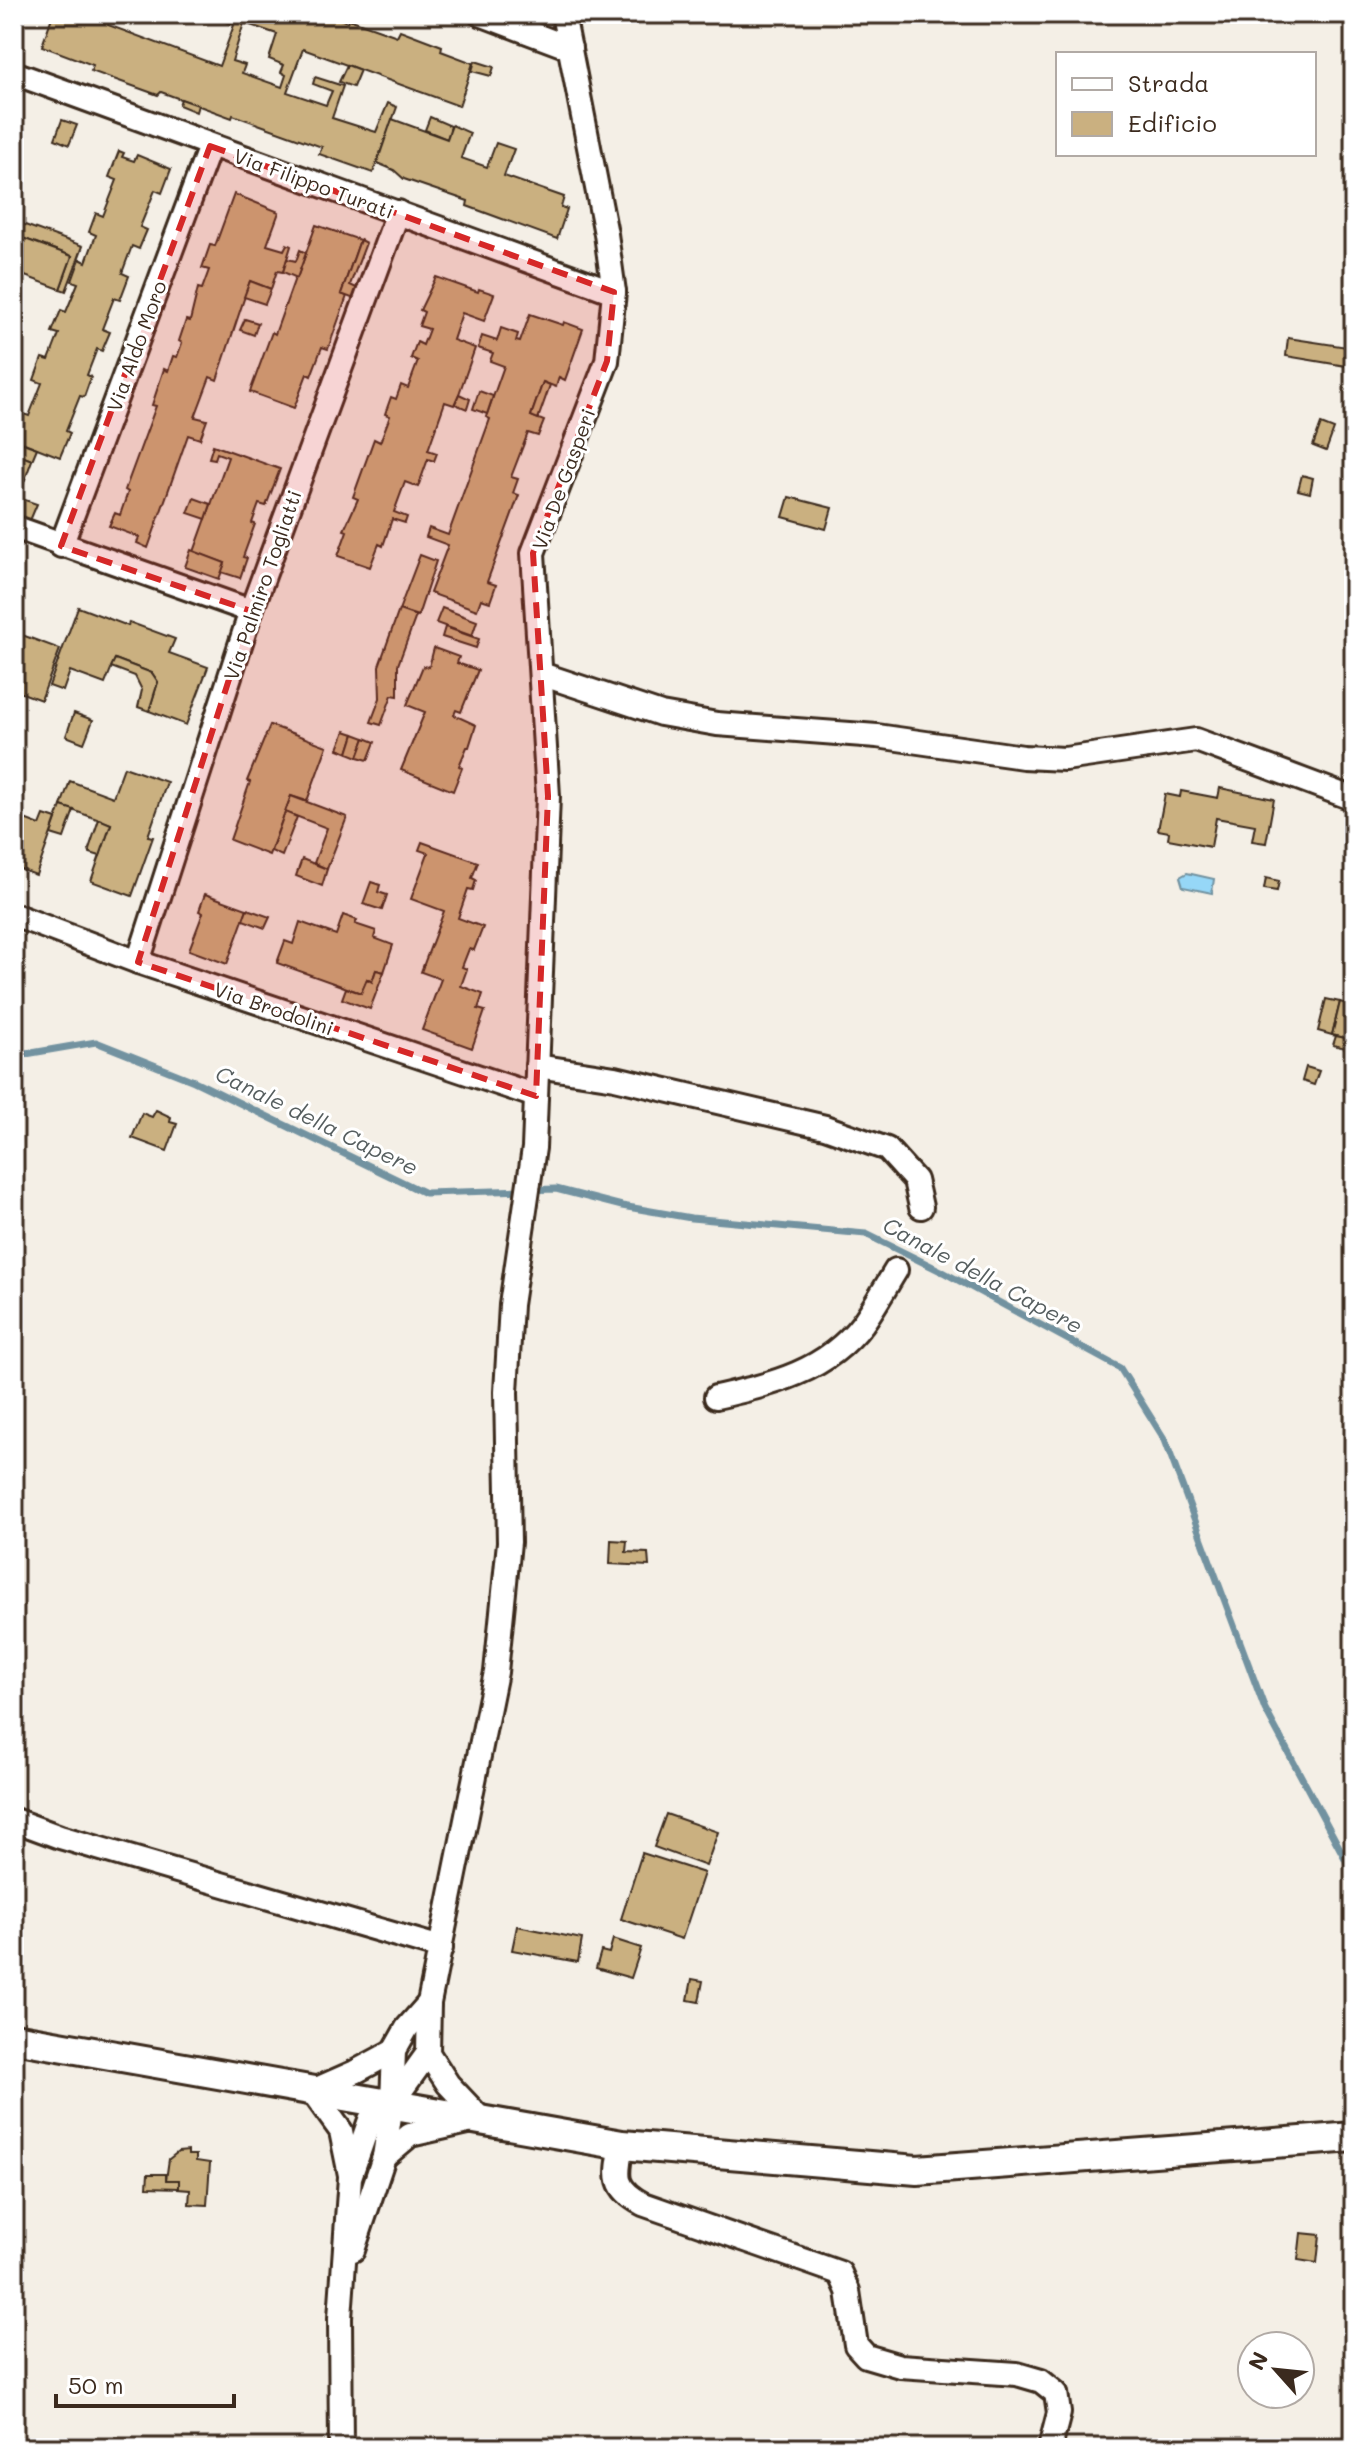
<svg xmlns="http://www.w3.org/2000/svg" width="1368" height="2462" font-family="Mali,sans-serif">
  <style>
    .water { fill: #96d7f7; stroke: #7292a0; stroke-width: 2 }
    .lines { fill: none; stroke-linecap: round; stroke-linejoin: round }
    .stream { stroke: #7292a0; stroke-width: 7 }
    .building { fill: #cab080; stroke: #3b2a1e; stroke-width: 2; fill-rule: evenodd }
    .minor-casing { stroke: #3b2a1e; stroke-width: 28 }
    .major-casing { stroke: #3b2a1e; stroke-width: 34 }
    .minor { stroke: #fff; stroke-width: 22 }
    .major { stroke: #fff; stroke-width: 28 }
    .marked { fill: #d62828; fill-opacity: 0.2; stroke: #d62828; stroke-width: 6; stroke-dasharray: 16 10; stroke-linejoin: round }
    .labels { text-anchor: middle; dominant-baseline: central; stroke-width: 6; stroke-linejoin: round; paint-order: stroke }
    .street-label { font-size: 20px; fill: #3b2a1e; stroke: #fff }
    .water-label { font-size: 22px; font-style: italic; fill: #565e5f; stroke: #fff }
  </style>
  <rect width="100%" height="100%" fill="#f4efe6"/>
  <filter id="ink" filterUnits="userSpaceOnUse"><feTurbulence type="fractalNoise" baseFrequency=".0125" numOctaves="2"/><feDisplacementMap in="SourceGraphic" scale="16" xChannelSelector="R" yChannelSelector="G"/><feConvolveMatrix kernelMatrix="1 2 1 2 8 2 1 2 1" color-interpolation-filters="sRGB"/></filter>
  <g filter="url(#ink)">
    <!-- water -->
    <polygon class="water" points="1187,873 1214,879 1212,893 1183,887 1180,877"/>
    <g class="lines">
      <!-- stream -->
      <polyline class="stream" points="14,1056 96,1042 194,1081 425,1193 556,1189 622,1206 691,1218 866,1234 943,1272 1120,1368 1165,1440 1265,1709 1354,1875"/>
    </g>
    <!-- building -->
    <g class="building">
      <path d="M53 14H94L104 18 105 14H112L108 25 219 66 234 25 207 14H328L347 22 349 19 397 36 400 30 442 46 441 51 473 63 459 106 303 49 287 92 326 105 332 91 313 84 315 77 343 86 332 118 376 132 388 103 397 107 373 173 319 154 322 147 233 115 232 118 161 92 158 95 91 71 93 65 42 46ZM244 23 277 34 269 59 284 65 281 72 286 75 282 87 242 73 245 65 232 61Z"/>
      <polygon points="475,61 494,67 491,76 472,71"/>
      <polygon points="347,65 360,70 353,87 339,82"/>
      <polygon points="181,99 198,105 196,112 179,105"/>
      <polygon points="430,117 451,126 447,139 425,130"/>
      <polygon points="392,119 447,139 452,125 470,133 461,158 487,167 496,143 514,149 504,176 564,197 561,207 567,209 557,239 467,206 468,201 404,179 394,170 377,163"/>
      <polygon points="62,120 77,125 69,145 55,139"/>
      <polygon points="119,151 124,153 122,157 134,161 137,155 171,169 162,193 155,190 140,227 147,230 139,249 132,246 122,273 129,276 120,300 114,298 102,329 110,332 102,351 97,349 87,375 91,377 84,397 80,396 66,431 70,433 60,457 14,439 14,431 21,413 29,416 42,383 34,380 42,358 49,360 59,334 52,332 61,310 66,312 78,283 72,281 80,259 86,262 96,235 89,232 96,213 103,216 117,180 109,177"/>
      <polygon points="234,194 279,212 267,245 284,250 287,244 291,246 283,272 277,271 271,289 250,281 217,380 210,377 195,417 207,420 200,439 188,435 148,548 137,543 139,537 109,526 115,513 120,515 128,492 125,490 156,406 152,405 164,369 168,371 173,356 177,357 182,343 179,341 186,320 190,321 198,288 202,289 209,270 202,268 210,245 215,246"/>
      <polygon points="14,221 83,246 66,291 60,289 72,256 14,235"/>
      <polygon points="316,225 360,240 341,294 347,296 328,349 322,347 311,376 307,374 294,408 250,392 272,332 275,334 295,278 297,278"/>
      <polygon points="14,235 72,256 60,289 17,273 14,282"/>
      <polygon points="360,240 366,243 350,285 361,290 357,300 341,294"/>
      <polygon points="300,250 306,253 297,278 283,272 287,259 296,261"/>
      <polygon points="436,277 478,292 479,289 494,294 484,321 462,313 453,340 475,348 459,394 454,405 445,402 428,450 437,453 434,461 428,459 418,487 405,482 394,512 407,517 405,523 392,519 383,546 379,544 370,567 338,556 347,531 344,530 358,499 353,497 374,439 380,442 390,416 385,414 391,397 396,399 401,385 408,388 418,361 411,358 417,342 423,345 429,329 419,326 424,312 420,310"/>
      <polygon points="250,281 271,289 265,304 244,297"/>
      <polygon points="530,314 563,325 564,322 583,329 565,380 559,377 556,387 543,382 531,416 544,421 538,436 528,433 511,477 518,479 513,493 519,495 487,582 496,585 490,602 481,599 477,610 430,593 448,545 426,537 429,528 448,535 490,419 486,417 504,366 490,361 493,353 478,348 482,336 497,341 501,328 518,334 516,341 520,342"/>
      <polygon points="245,319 258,323 254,335 240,330"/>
      <polygon points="1288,338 1354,348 1352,367 1286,356"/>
      <polygon points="543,382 550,385 538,419 531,416"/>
      <polygon points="479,391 493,396 487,414 473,409"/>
      <polygon points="459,394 470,399 467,409 455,404"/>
      <polygon points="1321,424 1334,429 1326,451 1313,446"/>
      <polygon points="20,442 37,448 32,460 15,454"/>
      <polygon points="213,445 280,469 266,506 259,504 252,523 255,524 243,557 247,558 240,578 221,572 225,563 194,552 228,457 217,453 215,459 209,458"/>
      <polygon points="14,453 32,460 16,504 14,503"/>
      <polygon points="1302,475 1313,478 1310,493 1298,490"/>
      <polygon points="789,497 832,508 826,529 783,517"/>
      <polygon points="194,498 211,504 206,519 188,513"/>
      <polygon points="22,499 37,504 29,523 15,518"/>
      <polygon points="191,550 225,563 219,579 185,567"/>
      <polygon points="420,555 436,561 418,616 399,610"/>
      <polygon points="78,607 128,626 129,622 175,639 169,653 208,667 186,725 149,711 158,682 152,673 115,659 105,684 70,671 63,691 49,686"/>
      <polygon points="442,608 477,621 472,636 436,623"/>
      <polygon points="399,610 416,616 398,665 398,696 392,695 381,725 371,722 380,698 379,666"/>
      <polygon points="445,627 479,639 476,648 442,637"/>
      <polygon points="14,632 60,649 41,700 14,690"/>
      <polygon points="434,648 459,657 457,663 478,670 461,712 456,710 454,715 476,725 469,747 467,747 459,766 462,768 453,791 401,770 425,712 407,705 423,666 429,667"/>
      <polygon points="115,659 152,673 158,682 149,711 138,707 142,690 135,676 111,667"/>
      <polygon points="74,713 93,720 84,743 66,736"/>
      <polygon points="270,725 327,746 307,801 291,796 269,855 230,840 250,782 247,781"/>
      <polygon points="345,731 354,734 348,753 338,749"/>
      <polygon points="354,734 365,738 358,757 348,753"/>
      <polygon points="365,738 375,742 368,760 358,757"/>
      <polygon points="124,767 167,782 148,836 153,837 132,896 91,881 111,824 61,806 70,781 113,797"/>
      <polygon points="1220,788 1274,799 1266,843 1252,841 1255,825 1216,818 1211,847 1168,839 1169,832 1158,830 1165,794 1180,797 1181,791 1218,798"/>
      <polygon points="291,796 347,817 327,869 314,863 327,828 285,812"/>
      <polygon points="61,806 74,810 64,838 51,834"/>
      <polygon points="285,812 297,817 282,856 271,851"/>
      <polygon points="14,815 40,825 44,815 56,819 36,875 14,867"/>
      <polygon points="99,819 111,824 100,856 90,853 89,849"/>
      <polygon points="422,842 478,862 472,878 476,880 473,890 468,889 458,918 483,927 474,950 469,949 462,967 467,969 461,986 483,994 478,1009 485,1011 472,1048 422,1030 441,979 421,972 444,911 411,899 428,853 419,850"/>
      <polygon points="302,859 327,869 322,886 296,876"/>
      <polygon points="1266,878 1279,881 1277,891 1264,889"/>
      <polygon points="371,882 380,885 378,892 387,895 382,910 363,904"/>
      <polygon points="205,894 247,909 227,964 189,950 203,913 199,911"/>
      <polygon points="247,909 270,917 265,928 243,920"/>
      <polygon points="343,915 357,920 355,924 376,931 374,938 393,945 384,972 376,970 372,982 367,979 361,993 277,963 285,941 293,944 300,922 336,935"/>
      <polygon points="376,970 384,972 370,1009 342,999 346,988 361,993 367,979 372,982"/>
      <polygon points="1326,999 1340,1002 1332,1035 1318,1031"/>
      <polygon points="1340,1002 1354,1006 1354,1040 1332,1035"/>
      <polygon points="1336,1036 1354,1040 1354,1050 1333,1045"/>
      <polygon points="1306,1067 1319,1071 1314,1085 1302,1081"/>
      <polygon points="156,1110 171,1117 170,1122 177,1124 167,1151 132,1138 142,1113 152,1117"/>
      <polygon points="611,1540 627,1541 626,1552 648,1553 649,1566 610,1564"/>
      <polygon points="666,1814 718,1832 706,1866 654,1847"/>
      <polygon points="642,1853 704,1873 682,1939 621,1919"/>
      <polygon points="517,1926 582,1939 578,1962 512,1950"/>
      <polygon points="613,1939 641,1948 631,1978 596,1968 601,1951 609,1953"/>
      <polygon points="692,1979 703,1981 699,2002 688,2000"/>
      <polygon points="188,2151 188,2155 196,2155 196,2161 210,2163 207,2205 189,2204 190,2190 178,2189 179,2180 166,2180 169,2159 178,2152"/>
      <polygon points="148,2174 166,2174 166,2180 179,2180 179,2188 147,2187"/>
      <polygon points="1301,2233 1320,2235 1317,2263 1298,2260"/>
    </g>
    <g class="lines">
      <!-- minor casing -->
      <g class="minor-casing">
        <g id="minor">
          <polyline points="480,14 570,48"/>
          <polyline points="14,73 614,292"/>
          <polyline points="14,527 251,611"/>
          <polyline points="61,546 210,146"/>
          <polyline points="541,674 661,714 717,724 877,736 1023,757 1065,759 1196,740 1354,799"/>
          <polyline points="14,915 138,962 536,1096"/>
          <polyline points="138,962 251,611 398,212"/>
          <polyline points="537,1066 615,1078 825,1127 887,1149 915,1180 921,1207"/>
          <path d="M716 1397C773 1384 826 1372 863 1323 875 1306 885 1288 896 1270"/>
          <polyline points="14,1820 60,1837 441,1948"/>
          <path d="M622 2145C616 2176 613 2188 643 2204L840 2273 848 2291 856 2345 866 2356 900 2366 1017 2374 1041 2381 1056 2393 1059 2413 1050 2448"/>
          <polyline points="384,2157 410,2135 481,2119 448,2084 428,2053 429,2003 496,1672 509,1542 506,1392 511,1305 534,1148 548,796 533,553 607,361 614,292 606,234 563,14"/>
          <polyline points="350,2175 341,2131 312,2091 355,2072 394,2051"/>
          <polyline points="353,2250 384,2157 392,2103 394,2051 407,2028 429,2003"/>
          <polyline points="341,2448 340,2318 350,2177 370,2120 392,2103 428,2053"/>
        </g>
      </g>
      <!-- major casing -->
      <g class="major-casing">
        <polyline id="major" points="14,2038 622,2145 917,2170 1354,2137"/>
      </g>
      <!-- minor -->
      <use href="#minor" class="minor"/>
      <!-- major -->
      <use href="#major" class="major"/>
    </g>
  </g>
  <!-- marked area -->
  <path class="marked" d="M210 146 614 292 607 361 533 553 548 796 536 1096 138 962 251 611 61 546Z"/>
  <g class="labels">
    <!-- street labels -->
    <g class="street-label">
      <text transform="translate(314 183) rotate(20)">Via Filippo Turati</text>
      <text transform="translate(136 346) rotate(-70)">Via Aldo Moro</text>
      <text transform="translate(563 479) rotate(-70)">Via De Gasperi</text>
      <text transform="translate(262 585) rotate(-71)">Via Palmiro Togliatti</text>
      <text transform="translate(274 1008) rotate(19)">Via Brodolini</text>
    </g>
    <!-- water labels -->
    <g class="water-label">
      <text transform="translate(317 1120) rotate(26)">Canale della Capere</text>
      <text transform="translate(983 1275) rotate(28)">Canale della Capere</text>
    </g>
  </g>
  <!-- margin -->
  <rect width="1368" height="2462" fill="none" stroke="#fff" stroke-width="48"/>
  <rect x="24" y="24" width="1320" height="2414" fill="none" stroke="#3b2a1e" stroke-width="3" filter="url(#ink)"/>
  <!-- legend -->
  <rect x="1056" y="52" width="260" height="104" fill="#ffffff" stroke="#b1aaa5" stroke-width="2"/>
  <rect x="1072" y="78" width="40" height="12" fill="#ffffff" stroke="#b1aaa5" stroke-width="2"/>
  <text x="1128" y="92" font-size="24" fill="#3b2a1e">Strada</text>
  <rect x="1072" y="112" width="40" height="24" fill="#cab080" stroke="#b1aaa5" stroke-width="2"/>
  <text x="1128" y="132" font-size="24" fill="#3b2a1e">Edificio</text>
  <!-- north arrow -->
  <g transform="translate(1276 2370) rotate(297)"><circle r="38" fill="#ffffff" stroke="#b1aaa5" stroke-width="2"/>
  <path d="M0-6L14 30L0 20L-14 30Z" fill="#3b2a1e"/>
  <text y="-12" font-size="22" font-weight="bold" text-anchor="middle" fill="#3b2a1e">N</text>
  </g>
  <!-- scale -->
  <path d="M56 2394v12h178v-12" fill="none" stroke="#3b2a1e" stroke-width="4"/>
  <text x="68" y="2394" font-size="24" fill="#3b2a1e" stroke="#ffffff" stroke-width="6" paint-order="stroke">50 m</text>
</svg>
